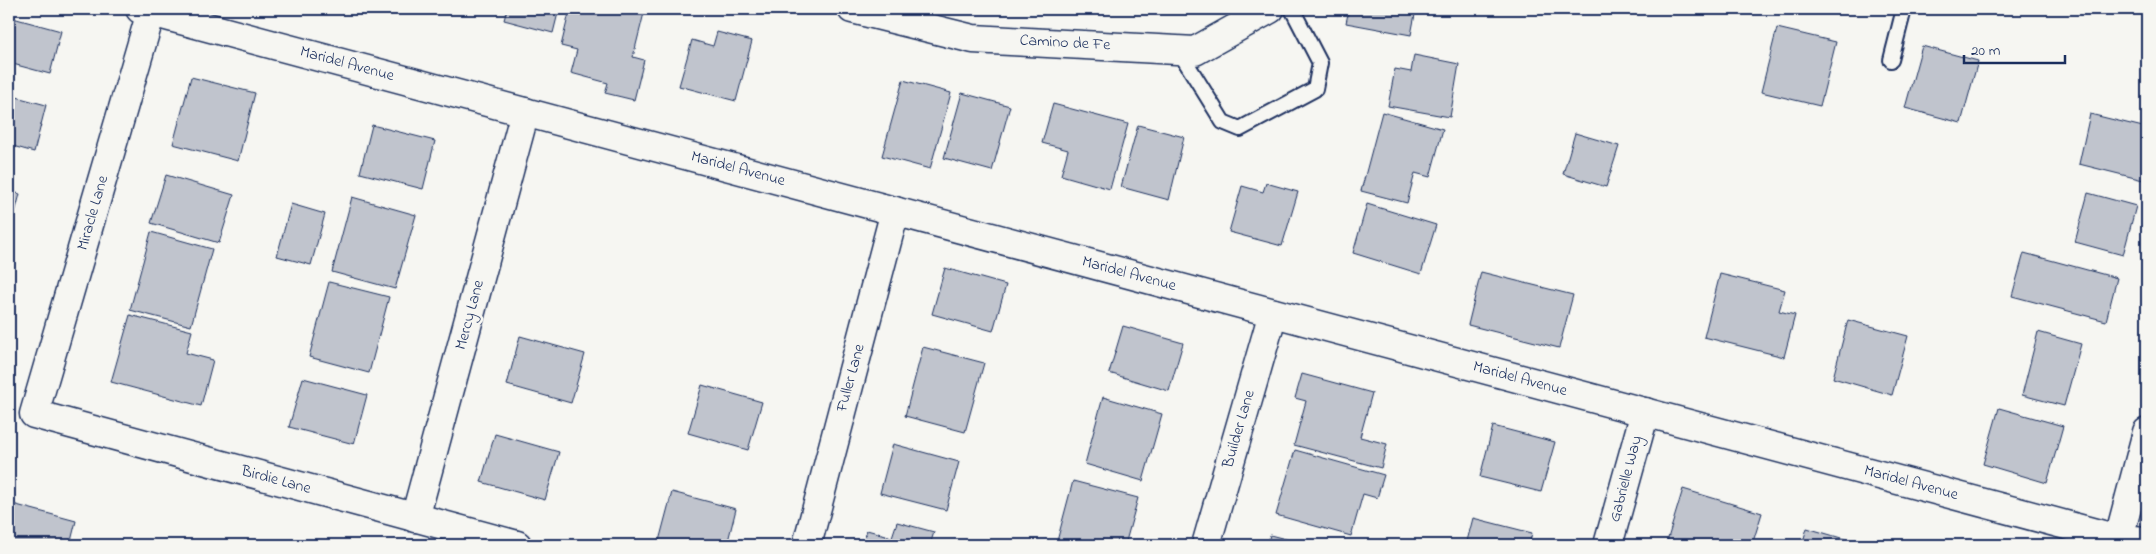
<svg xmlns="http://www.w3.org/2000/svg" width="2156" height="554" font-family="'Indie Flower',sans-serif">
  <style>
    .building { fill: #c0c4cd; stroke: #1b2f5e }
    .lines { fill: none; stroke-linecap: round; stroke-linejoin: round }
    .lane-casing { stroke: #1b2f5e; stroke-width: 18 }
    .street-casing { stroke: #1b2f5e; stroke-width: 31 }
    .secondary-casing { stroke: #1b2f5e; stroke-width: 31 }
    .lane { stroke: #f6f6f2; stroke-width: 14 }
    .street { stroke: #f6f6f2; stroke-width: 28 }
    .secondary { stroke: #f6f6f2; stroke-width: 28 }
    .labels { text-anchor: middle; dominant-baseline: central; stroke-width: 5; stroke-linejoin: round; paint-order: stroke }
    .street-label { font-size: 16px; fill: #1b2f5e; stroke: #f6f6f2 }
  </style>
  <rect width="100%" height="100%" fill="#f6f6f2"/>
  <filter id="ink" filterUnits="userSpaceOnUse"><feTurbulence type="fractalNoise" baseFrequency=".02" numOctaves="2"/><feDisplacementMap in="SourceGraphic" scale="10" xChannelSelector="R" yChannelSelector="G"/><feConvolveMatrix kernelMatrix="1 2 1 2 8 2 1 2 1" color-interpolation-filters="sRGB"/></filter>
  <g filter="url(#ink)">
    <!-- building -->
    <g class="building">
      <polygon points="507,9 559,9 553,33 504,20"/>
      <polygon points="570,9 645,9 633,57 644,60 634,100 605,93 608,83 571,73 577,50 561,46"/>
      <polygon points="1349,9 1416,9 1411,35 1346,23"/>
      <polygon points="9,17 61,31 50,74 9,63"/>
      <polygon points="1777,28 1836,42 1820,106 1761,92"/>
      <polygon points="717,32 752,41 736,101 679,86 692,40 713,46"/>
      <polygon points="1922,46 1978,61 1961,123 1905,108"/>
      <polygon points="1414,55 1459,64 1450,117 1388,106 1395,69 1411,72"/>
      <polygon points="191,77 255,93 238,161 173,144"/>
      <polygon points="903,80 951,93 930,169 882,156"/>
      <polygon points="962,93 1010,106 992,171 944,158"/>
      <polygon points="9,95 46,105 34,152 9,145"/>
      <polygon points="1053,104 1128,124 1110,189 1061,175 1068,150 1042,143"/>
      <polygon points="1382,112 1443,129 1430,177 1415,173 1407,203 1361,191"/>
      <polygon points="2090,114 2147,128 2147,162 2143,180 2079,164"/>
      <polygon points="372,125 435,141 423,189 360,173"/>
      <polygon points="1138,125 1184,137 1169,200 1121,187"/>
      <polygon points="1575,133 1619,146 1606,187 1563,174"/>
      <polygon points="166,175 234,195 219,243 151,223"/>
      <polygon points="1266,183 1298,192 1282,246 1229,232 1242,186 1263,192"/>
      <polygon points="9,191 20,194 9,235"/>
      <polygon points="2088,193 2136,206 2123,255 2075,242"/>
      <polygon points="352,197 416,215 395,289 332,272"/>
      <polygon points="291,204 325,214 311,265 277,256"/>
      <polygon points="1367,204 1436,225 1421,274 1353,253"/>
      <polygon points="151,232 212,249 191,326 130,310"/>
      <polygon points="2024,253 2117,278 2106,321 2012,296"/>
      <polygon points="945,268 1006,285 993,331 932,314"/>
      <polygon points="1481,272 1573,295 1559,348 1468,325"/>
      <polygon points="1720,274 1785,290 1779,311 1795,315 1784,357 1704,337"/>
      <polygon points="329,282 389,297 369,373 309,357"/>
      <polygon points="130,315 192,331 186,353 213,360 201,406 111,382"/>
      <polygon points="1848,320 1908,336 1892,395 1833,378"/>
      <polygon points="1123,326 1183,343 1169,391 1109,373"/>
      <polygon points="2038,332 2081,344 2064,406 2022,395"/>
      <polygon points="520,336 585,354 571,403 507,385"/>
      <polygon points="923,347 984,363 965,432 905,416"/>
      <polygon points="1302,374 1372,393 1360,437 1387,444 1381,468 1294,445 1306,401 1295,398"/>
      <polygon points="303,378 367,395 354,444 289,427"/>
      <polygon points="702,385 762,402 748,450 688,433"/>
      <polygon points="1103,397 1162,414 1143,481 1085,464"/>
      <polygon points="1999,408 2063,426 2047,483 1983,464"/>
      <polygon points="1493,426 1555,442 1541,492 1480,477"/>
      <polygon points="495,434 559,452 545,500 481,482"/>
      <polygon points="893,444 959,462 946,510 880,493"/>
      <polygon points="1295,450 1384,475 1377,498 1363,494 1351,536 1276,515"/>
      <polygon points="1073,481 1138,498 1125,545 1056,545"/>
      <polygon points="1683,489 1762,513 1752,545 1666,545"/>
      <polygon points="672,492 736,509 727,545 677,545 659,541"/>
      <polygon points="9,503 76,521 70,545 9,545"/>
      <polygon points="1473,518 1532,533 1529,545 1466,545"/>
      <polygon points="897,522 934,532 930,545 863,545 867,530 892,537"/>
      <polygon points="1807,528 1865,545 1802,545"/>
      <polygon points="1270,535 1309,545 1267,545"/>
    </g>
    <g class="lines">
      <!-- lane casing -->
      <g class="lane-casing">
        <g id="lane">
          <polyline points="1179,51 1223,122 1240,129 1315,89 1320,63 1292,9"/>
          <polyline points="1891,60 1904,9"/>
        </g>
      </g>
      <!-- street casing -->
      <g class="street-casing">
        <g id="street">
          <polyline points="140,9 2118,539 2147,541"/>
          <polyline points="852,9 973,39 1195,51 1270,9"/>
          <polyline points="151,12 34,414 517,545"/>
          <polyline points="415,518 525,112"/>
          <polyline points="807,545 895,211"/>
          <polyline points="1206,545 1273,313"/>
          <polyline points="1608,545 1645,412"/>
        </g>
      </g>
      <!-- secondary casing -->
      <g class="secondary-casing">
        <polyline id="secondary" points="2117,545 2147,432"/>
      </g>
      <!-- lane -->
      <use href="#lane" class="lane"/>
      <!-- street -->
      <use href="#street" class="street"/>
      <!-- secondary -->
      <use href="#secondary" class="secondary"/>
    </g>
  </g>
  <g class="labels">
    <!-- street labels -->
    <g class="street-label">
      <text transform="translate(1065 43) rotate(3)">Camino de Fe</text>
      <text transform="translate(347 64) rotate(15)">Maridel Avenue</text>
      <text transform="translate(738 169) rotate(15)">Maridel Avenue</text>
      <text transform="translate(93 213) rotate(-74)">Miracle Lane</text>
      <text transform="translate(1129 274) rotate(15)">Maridel Avenue</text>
      <text transform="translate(470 315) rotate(-75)">Mercy Lane</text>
      <text transform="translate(851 378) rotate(-75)">Fuller Lane</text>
      <text transform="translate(1520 379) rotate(15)">Maridel Avenue</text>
      <text transform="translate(1239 429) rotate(-74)">Builder Lane</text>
      <text transform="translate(1626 479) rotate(-75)">Gabrielle Way</text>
      <text transform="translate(276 480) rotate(15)">Birdie Lane</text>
      <text transform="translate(1911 483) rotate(15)">Maridel Avenue</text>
    </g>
  </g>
  <!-- margin -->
  <rect width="2156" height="554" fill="none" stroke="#f6f6f2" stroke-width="30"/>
  <rect x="15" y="15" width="2126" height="524" fill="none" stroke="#1b2f5e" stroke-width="2" filter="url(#ink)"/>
  <!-- scale -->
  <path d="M1964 55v8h101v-8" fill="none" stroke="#1b2f5e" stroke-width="2.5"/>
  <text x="1971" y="55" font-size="15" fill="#1b2f5e" stroke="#f6f6f2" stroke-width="4" paint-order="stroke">20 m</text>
</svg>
